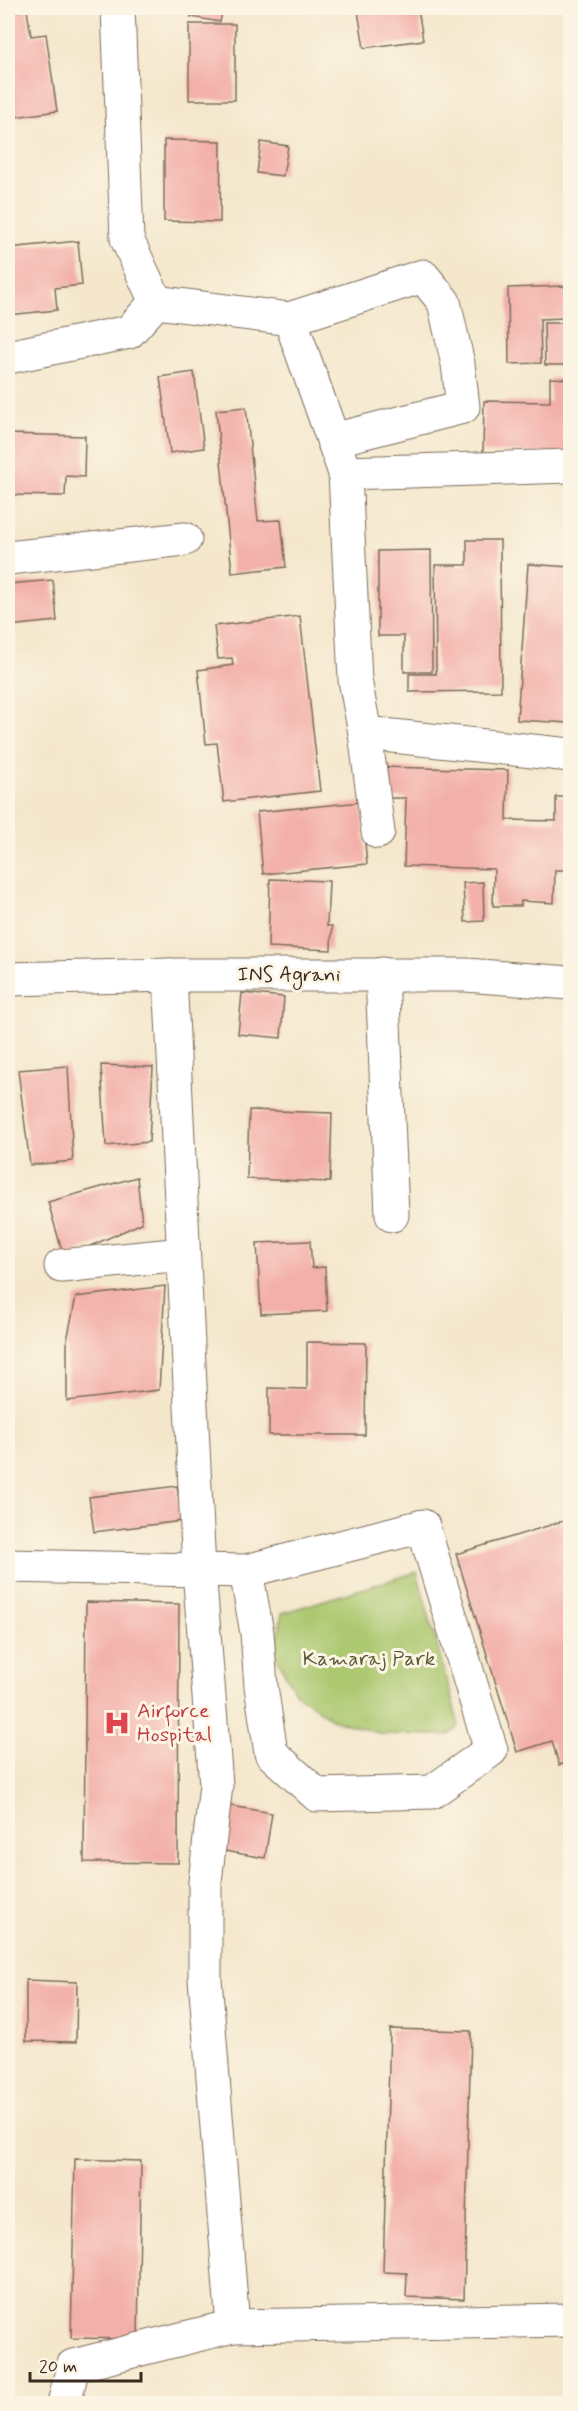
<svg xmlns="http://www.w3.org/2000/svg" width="578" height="2411" font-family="Mynerve,sans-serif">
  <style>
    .green { fill: #acc86f; stroke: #747946; stroke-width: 1.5 }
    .building { fill: #f3b0aa }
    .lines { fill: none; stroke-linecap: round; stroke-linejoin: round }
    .minor-casing { stroke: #7c6c5b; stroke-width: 35 }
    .minor { stroke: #fff; stroke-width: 33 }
    .labels { text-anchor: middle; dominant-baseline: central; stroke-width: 6; stroke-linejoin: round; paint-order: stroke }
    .street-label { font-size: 21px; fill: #3b2a1e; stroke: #fcf5e5 }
    .park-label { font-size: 21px; fill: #5d5936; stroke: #fcf5e5 }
    .health-label { font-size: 21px; fill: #be3a42; stroke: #fcf5e5; text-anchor: start }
  </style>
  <rect width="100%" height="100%" fill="#fcf5e5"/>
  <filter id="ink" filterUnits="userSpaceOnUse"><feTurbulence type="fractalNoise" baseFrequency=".0167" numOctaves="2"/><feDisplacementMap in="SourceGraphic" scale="12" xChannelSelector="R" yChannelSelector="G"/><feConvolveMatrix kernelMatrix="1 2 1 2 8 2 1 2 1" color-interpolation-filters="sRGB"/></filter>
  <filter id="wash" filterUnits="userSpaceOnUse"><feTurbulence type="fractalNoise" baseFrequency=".008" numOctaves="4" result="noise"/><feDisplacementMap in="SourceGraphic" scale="24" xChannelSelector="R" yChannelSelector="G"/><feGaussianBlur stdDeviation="1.35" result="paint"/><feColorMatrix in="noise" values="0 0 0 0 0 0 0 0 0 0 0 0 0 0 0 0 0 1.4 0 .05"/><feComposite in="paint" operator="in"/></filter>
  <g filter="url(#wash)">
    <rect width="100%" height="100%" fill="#f4e7cc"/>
    <!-- green -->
    <polygon class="green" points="417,1572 459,1726 449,1735 382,1734 331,1719 295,1692 275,1654 282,1613"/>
    <g id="blocks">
      <!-- building -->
      <g class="building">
        <polygon points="193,8 223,8 220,22 191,17"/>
        <polygon points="385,8 418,8 423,40 364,48 358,11"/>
        <polygon points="27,10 31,36 46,34 57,111 8,118 8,12"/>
        <rect x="189" y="24" width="46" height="76"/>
        <polygon points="164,140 221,141 220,222 164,221"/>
        <polygon points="261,142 288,146 283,176 257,173"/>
        <polygon points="78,241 82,285 55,288 57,310 8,315 8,248"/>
        <polygon points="565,286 565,318 540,319 541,363 509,364 508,288"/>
        <polygon points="544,323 570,323 570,365 545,365"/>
        <polygon points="194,372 204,448 170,453 160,377"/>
        <polygon points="550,378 570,379 570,454 483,452 484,401 550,402"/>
        <polygon points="246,407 258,521 281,520 286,567 232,573 216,410"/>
        <polygon points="8,434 85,436 84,477 66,476 65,496 8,495"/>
        <polygon points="467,540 500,540 501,691 409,692 409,674 436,674 435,565 467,565"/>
        <polygon points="431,550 432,672 404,672 404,636 378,636 378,551"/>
        <polygon points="528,564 570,567 570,723 517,720"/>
        <polygon points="53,580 57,621 8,626 8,584"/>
        <polygon points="300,616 320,791 224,802 217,743 206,744 198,670 233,665 232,658 218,659 214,626"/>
        <polygon points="381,767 508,770 507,820 556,821 556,797 570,797 570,870 555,870 554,903 521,901 521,906 493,906 494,869 404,866 406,798 380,798"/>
        <polygon points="361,802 367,864 263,874 257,812"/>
        <polygon points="270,879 329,881 327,926 332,926 331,950 268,947"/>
        <polygon points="483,882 484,921 465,922 463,883"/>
        <polygon points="242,993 284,997 281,1038 238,1034"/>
        <polygon points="101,1065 153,1067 149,1142 106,1146"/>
        <polygon points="68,1066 73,1161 30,1165 18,1070"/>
        <polygon points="249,1110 332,1113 330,1182 247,1179"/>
        <polygon points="137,1177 142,1223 64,1258 48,1202"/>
        <polygon points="310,1241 312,1268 325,1267 327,1311 261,1314 257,1243"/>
        <polygon points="165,1286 159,1390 67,1401 67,1340 76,1297"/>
        <polygon points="307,1342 366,1343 365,1435 269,1435 269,1388 307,1389"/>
        <polygon points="177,1486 182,1521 94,1532 89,1497"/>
        <polygon points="570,1519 570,1762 559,1765 552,1741 517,1752 456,1554"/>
        <polygon points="86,1602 179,1604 178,1863 84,1862"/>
        <polygon points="226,1805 272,1813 265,1858 219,1850"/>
        <polygon points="26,1980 77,1982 76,2042 26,2041"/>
        <polygon points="390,2029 471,2031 464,2299 406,2297 407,2273 383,2272"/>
        <polygon points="75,2159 141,2161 138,2339 71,2338"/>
      </g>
    </g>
  </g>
  <g filter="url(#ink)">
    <use href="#blocks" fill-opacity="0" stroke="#7c6c5b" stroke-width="1.5"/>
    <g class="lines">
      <!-- minor casing -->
      <g class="minor-casing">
        <g id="minor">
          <polyline points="118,8 127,239 156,302"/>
          <polyline points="289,319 423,276 444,302 458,364 463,407 333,440"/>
          <polyline points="8,357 129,332 156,302 290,319 345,473 355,680 365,733 570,755"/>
          <polyline points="345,473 570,466"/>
          <polyline points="8,558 185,539"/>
          <polyline points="365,733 378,832"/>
          <polyline points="382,974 392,1215"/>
          <polyline points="170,975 199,1570 216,1785 205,1882 205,1979 233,2326"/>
          <polyline points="8,979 170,975 466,975 570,983"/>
          <polyline points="61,1266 183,1254"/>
          <polyline points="8,1566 246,1571 423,1526 491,1750 432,1792 317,1795 271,1753 261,1686 257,1633 246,1571"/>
          <polyline points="64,2404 73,2366 233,2326 570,2320"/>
        </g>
      </g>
      <!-- minor -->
      <use href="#minor" class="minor"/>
    </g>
  </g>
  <!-- icons -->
  <defs>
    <g id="hospital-bare" transform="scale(2.07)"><path d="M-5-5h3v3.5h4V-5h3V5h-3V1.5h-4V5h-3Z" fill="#e0444e" stroke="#fcf5e5" stroke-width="2.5" paint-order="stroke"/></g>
  </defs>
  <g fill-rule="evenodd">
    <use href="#hospital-bare" x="117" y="1723"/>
  </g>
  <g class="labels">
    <!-- street labels -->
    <g class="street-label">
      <text x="289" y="975">INS Agrani</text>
    </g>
    <!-- park labels -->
    <g class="park-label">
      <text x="369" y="1659">Kamaraj Park</text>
    </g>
    <!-- health labels -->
    <g class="health-label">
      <text x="137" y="1711">Airforce<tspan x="137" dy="24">Hospital</tspan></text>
    </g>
  </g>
  <!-- margin -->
  <rect width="578" height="2411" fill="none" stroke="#fcf5e5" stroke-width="30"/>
  <!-- scale -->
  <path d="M30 2372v9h111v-9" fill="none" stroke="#3b2a1e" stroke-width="3"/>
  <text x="39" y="2372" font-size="18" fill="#3b2a1e" stroke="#fcf5e5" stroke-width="4.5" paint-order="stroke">20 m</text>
</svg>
